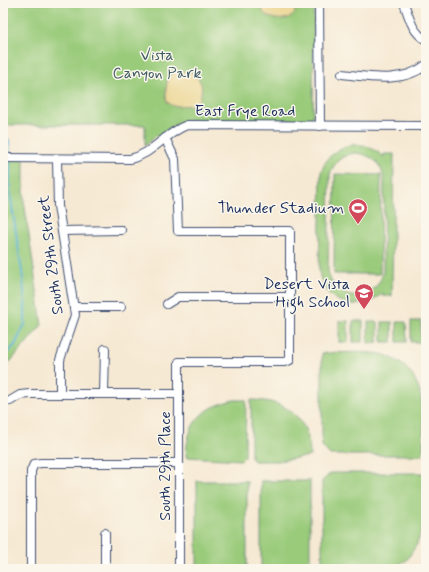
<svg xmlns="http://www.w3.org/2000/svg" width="429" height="572" font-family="Mynerve,sans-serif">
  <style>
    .green { fill: #9acb7a; stroke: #5a7d6c; fill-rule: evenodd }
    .sand { fill: #eeda9e; stroke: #84847e }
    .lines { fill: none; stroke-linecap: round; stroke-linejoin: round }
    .stream { stroke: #54b1d3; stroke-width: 2 }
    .minor-casing { stroke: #3c4b70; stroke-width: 10 }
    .minor { stroke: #fff; stroke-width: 8 }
    .labels { text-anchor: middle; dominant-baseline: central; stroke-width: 3; stroke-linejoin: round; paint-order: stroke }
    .park-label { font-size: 16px; fill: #415e66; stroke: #fbf7ec }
    .street-label { font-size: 16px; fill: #1b2f5e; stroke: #fbf7ec }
    .poi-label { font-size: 16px; fill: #1b2f5e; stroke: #fbf7ec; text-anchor: end }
  </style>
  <rect width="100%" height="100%" fill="#fbf7ec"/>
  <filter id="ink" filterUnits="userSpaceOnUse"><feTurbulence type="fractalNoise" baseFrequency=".025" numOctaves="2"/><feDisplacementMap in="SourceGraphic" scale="8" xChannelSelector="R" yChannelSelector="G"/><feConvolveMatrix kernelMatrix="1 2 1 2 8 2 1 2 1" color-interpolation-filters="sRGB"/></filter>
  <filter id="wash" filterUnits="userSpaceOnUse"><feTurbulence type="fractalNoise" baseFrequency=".012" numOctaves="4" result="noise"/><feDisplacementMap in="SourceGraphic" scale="16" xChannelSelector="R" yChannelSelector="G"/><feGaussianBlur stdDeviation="0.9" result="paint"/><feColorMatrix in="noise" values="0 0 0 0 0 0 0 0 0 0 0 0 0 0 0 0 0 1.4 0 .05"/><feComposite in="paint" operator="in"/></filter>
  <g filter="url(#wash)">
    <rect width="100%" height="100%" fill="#f6e9d3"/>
    <!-- green -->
    <g class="green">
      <polygon points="3,3 314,3 313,117 309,120 188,120 172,126 158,137 156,136 145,146 145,125 3,125"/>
      <path d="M350 145C364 143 374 148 384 157V154H394L392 296H383V293C359 315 322 304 319 270L321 172C326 158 335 149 350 145ZM355 153C371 154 383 164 384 181L383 272C375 305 334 304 328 271L330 174C334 162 342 155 355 153Z"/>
      <polygon points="3,158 24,158 24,201 42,325 3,370"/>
      <polygon points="335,174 381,175 380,274 334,274"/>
      <rect x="339" y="321" width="9" height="21"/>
      <rect x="353" y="321" width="10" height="21"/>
      <rect x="411" y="321" width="10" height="21"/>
      <polygon points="368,322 378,322 378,342 368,343"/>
      <rect x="382" y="322" width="10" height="20"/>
      <polygon points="397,322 406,322 407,342 397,342"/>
      <path d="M322 353C341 353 361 351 380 354 386 355 392 358 397 361 429 380 423 423 423 455H330L322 446Z"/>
      <path d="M234 400H246L245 456 241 460 186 457C187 422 201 408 234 400Z"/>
      <path d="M251 400C288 400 310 419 310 456L278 461H254L251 457Z"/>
      <polygon points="331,473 424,473 424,523 417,544 407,560 390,569 322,569 322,481"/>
      <rect x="197" y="481" width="50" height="88"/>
      <rect x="261" y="481" width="49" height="88"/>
    </g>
    <!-- sand -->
    <g class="sand">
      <path d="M261 3H295V13C288 22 271 21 263 12 261 9 261 6 261 3Z"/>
      <path d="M175 71 191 72C205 82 203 91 197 105L173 106 167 102C166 98 166 96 166 92 167 82 166 77 175 71Z"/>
    </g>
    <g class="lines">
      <!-- stream -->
      <g class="stream">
        <polyline points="3,16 8,3"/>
        <polyline points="3,124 5,137 9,140 10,157"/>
        <polyline points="3,168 10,176"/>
        <polyline points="3,357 15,345 25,324 25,305 23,279 10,193 10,161"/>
      </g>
    </g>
  </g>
  <g filter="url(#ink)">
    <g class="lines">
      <!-- minor casing -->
      <g class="minor-casing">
        <g id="minor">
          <polyline points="319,3 320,126"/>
          <path d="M404 3C409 17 412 32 426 40"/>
          <path d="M342 74C370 77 402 84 426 65"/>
          <polyline points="165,138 175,159 178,231 290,231 290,360 285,362 179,362 179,569"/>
          <path d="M3 158 130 159C153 154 165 133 187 125L426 126"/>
          <polyline points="57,159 58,206 75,315 60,360 60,394"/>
          <polyline points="62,231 121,230"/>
          <polyline points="167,304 178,297 290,297"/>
          <polyline points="74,307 121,307"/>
          <polyline points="104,394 105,349"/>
          <polyline points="10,401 20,395 30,394 179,394"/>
          <polyline points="31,569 31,471 34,464 41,463 179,463"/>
          <polyline points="105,569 105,533"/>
        </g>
      </g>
      <!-- minor -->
      <use href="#minor" class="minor"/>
    </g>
  </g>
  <!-- icons -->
  <defs>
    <g id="stadium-pin" transform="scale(1)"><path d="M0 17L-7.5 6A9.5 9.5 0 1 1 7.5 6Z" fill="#d1495b" stroke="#fbf7ec"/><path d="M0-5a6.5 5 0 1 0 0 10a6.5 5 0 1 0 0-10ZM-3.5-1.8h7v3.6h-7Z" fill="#fff"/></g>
    <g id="school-pin" transform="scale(1)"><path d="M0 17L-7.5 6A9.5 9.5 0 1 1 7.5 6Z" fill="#d1495b" stroke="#fbf7ec"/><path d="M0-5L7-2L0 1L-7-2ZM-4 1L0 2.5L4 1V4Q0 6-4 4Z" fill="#fff"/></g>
  </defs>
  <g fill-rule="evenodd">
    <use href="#stadium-pin" x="358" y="208"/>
    <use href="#school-pin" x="364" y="293"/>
  </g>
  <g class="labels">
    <!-- park labels -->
    <g class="park-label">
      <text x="157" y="55">Vista<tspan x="157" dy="18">Canyon Park</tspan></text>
    </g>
    <!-- street labels -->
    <g class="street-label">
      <text x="245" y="111">East Frye Road</text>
      <text transform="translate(51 255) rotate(-97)">South 29th Street</text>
      <text transform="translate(165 466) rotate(-90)">South 29th Place</text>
    </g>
    <!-- poi labels -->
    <g class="poi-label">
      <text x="344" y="208">Thunder Stadium</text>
      <text x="350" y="284">Desert Vista<tspan x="350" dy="18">High School</tspan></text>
    </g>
  </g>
  <!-- margin -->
  <rect width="429" height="572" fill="none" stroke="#fbf7ec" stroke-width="16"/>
</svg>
